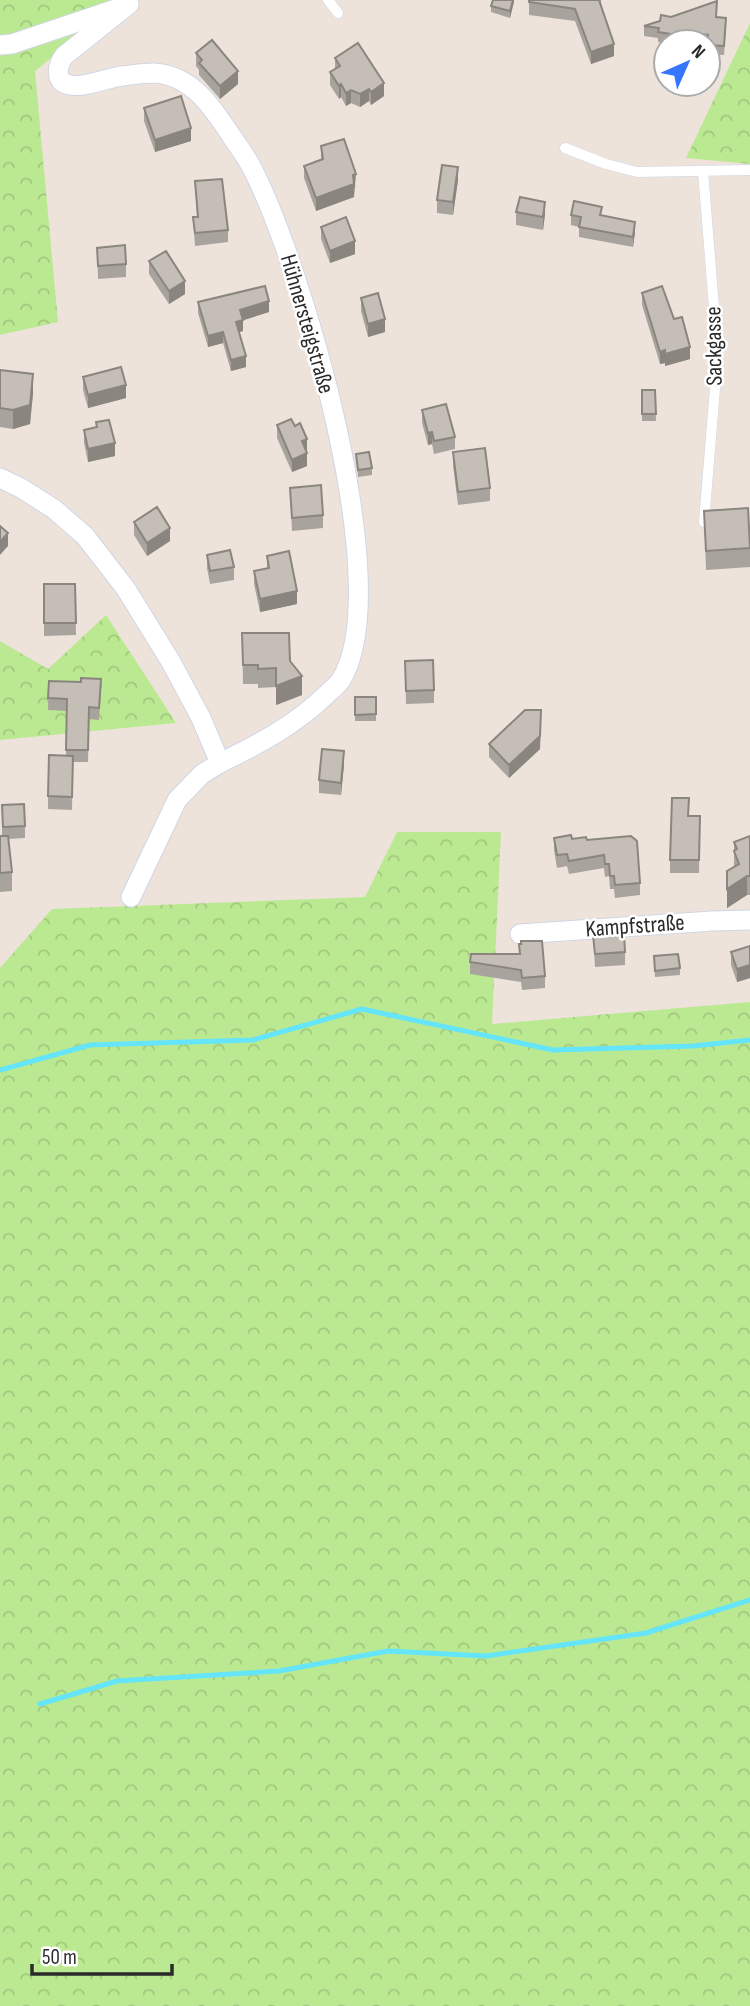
<svg xmlns="http://www.w3.org/2000/svg" width="750" height="2006" font-family="'Sofia Sans Condensed',sans-serif">
  <style>
    .forest { fill: url(#forest-crowns) }
    .lines { fill: none; stroke-linecap: round; stroke-linejoin: round }
    .stream { stroke: #65e5f9; stroke-width: 5 }
    .service-casing { stroke: #d0d6e4; stroke-width: 11 }
    .minor-casing { stroke: #d0d6e4; stroke-width: 21 }
    .service { stroke: #fff; stroke-width: 10 }
    .minor { stroke: #fff; stroke-width: 19 }
    .wall { fill: #a9a39d }
    .shaded-wall { fill: #8a857f }
    .building { fill: #c5beb6; stroke: #8a857f; stroke-width: 2 }
    .labels { text-anchor: middle; dominant-baseline: central; stroke-width: 5; stroke-linejoin: round; paint-order: stroke }
    .street-label { font-size: 23px; fill: #2a2a2a; stroke: #fff }
  </style>
  <defs>
    <pattern id="forest-crowns" width="20" height="18" patternUnits="userSpaceOnUse" patternTransform="scale(1.75)"><rect width="20" height="18" fill="#bbe992"/><path d="M2 6a3 3 0 1 1 6 0M12 15a3 3 0 1 1 6 0" fill="none" stroke="#a1c87e"/></pattern>
  </defs>
  <rect width="100%" height="100%" fill="#ede3db"/>
  <!-- forest -->
  <g class="forest">
    <polygon points="0,0 124,0 35,71 58,322 0,335"/>
    <polygon points="750,23 750,164 686,158"/>
    <polygon points="106,615 176,723 0,740 0,641 48,669"/>
    <polygon points="397,832 501,832 492,1024 750,1002 750,2006 0,2006 0,968 52,909 365,897"/>
  </g>
  <g class="lines">
    <!-- stream -->
    <g class="stream">
      <polyline points="0,1070 90,1045 253,1040 362,1009 553,1050 693,1046 750,1040"/>
      <polyline points="40,1704 117,1681 279,1671 388,1651 486,1656 646,1633 750,1600"/>
    </g>
    <!-- service casing -->
    <g class="service-casing">
      <g id="service">
        <polyline points="328,0 338,13"/>
        <polyline points="565,148 606,164 637,172 750,170"/>
        <polyline points="703,171 716,332 717,364 704,522"/>
      </g>
    </g>
    <!-- minor casing -->
    <g class="minor-casing">
      <g id="minor">
        <polyline points="0,45 12,44 116,9"/>
        <path d="M0 478 21 488 54 509 85 536 126 589 171 662 201 718 220 763C259 744 295 725 326 695 331 690 338 685 341 680 398 587 301 263 252 168 247 158 239 147 232 137 213 108 192 75 154 73 143 73 132 75 122 76 107 78 84 88 70 85 54 83 57 66 64 56L129 4"/>
        <polyline points="131,897 177,800 202,774 220,763"/>
        <polyline points="520,934 712,921 750,920"/>
      </g>
    </g>
    <!-- service -->
    <use href="#service" class="service"/>
    <!-- minor -->
    <use href="#minor" class="minor"/>
  </g>
  <!-- wall -->
  <g class="wall">
    <polygon points="514,0 510,18 491,12 491,6"/>
    <polygon points="529,0 601,0 601,4 614,56 591,64 575,21 529,15"/>
    <polygon points="671,17 717,17 726,28 724,55 708,54 708,42 692,42 678,40 678,42 666,42 666,43 658,42 658,38 644,36 644,26"/>
    <polygon points="196,53 238,84 220,99 199,75 199,70 196,66"/>
    <polygon points="335,58 384,96 371,105 369,101 360,107 351,103 346,106 341,97 339,99 330,85 330,72 335,69"/>
    <polygon points="144,108 191,141 155,152 144,121"/>
    <polygon points="321,146 356,187 354,187 354,197 316,211 304,178 304,166 321,159"/>
    <polygon points="458,180 453,215 437,213 437,200"/>
    <polygon points="195,181 228,230 228,242 195,246 193,217 197,217"/>
    <polygon points="516,212 545,214 543,230 516,225"/>
    <polygon points="571,215 602,216 635,232 633,247 579,237 579,227 571,225"/>
    <polygon points="321,227 355,254 330,263 321,239"/>
    <polygon points="97,248 126,264 126,277 98,279"/>
    <polygon points="149,261 185,294 169,304 149,274"/>
    <polygon points="642,293 674,319 690,359 665,366 665,363 660,364 642,305"/>
    <polygon points="361,298 385,332 368,337 361,311"/>
    <polygon points="198,302 269,312 243,320 243,331 239,332 246,367 231,371 223,343 208,347 198,313"/>
    <polygon points="0,370 33,393 30,424 13,429 0,427"/>
    <polygon points="83,377 126,398 88,408 83,390"/>
    <polygon points="642,390 655,390 656,421 642,421"/>
    <polygon points="422,410 455,437 455,449 434,454 432,444 428,445 422,423"/>
    <polygon points="96,422 115,456 88,462 84,443 84,430 96,428"/>
    <polygon points="277,425 307,452 307,466 292,472 277,438"/>
    <polygon points="453,452 490,488 490,501 458,505 453,465"/>
    <polygon points="356,454 372,468 372,475 358,477"/>
    <polygon points="290,488 323,515 323,528 292,531"/>
    <polygon points="704,511 750,541 750,567 706,570"/>
    <polygon points="134,522 170,541 147,556 134,535"/>
    <polygon points="207,555 234,567 234,580 210,584 207,568"/>
    <polygon points="267,556 297,604 260,612 254,584 254,571 267,569"/>
    <polygon points="44,584 75,584 76,635 44,636"/>
    <polygon points="242,633 290,661 302,695 276,705 276,687 258,688 258,684 243,684"/>
    <polygon points="405,661 434,690 434,703 406,704"/>
    <polygon points="49,681 81,682 101,691 99,720 89,719 88,762 73,762 72,810 48,809 48,796 66,756 67,711 48,710"/>
    <rect x="355" y="697" width="21" height="24"/>
    <polygon points="541,723 540,749 509,778 489,757 489,744"/>
    <polygon points="344,764 341,795 319,793 319,780"/>
    <polygon points="2,805 25,826 25,838 8,839 12,872 12,891 0,892 0,836 2,836"/>
    <polygon points="689,816 700,816 699,873 670,873 670,860"/>
    <polygon points="750,836 750,895 747,895 727,908 727,871 734,867 734,842"/>
    <polygon points="554,838 587,840 640,883 640,895 615,898 614,889 610,889 609,876 605,877 604,868 569,874 567,866 557,868 554,850"/>
    <polygon points="593,935 625,952 625,965 595,967"/>
    <polygon points="519,944 545,976 545,988 522,990 521,982 470,974 470,962 519,954"/>
    <polygon points="750,946 750,978 737,982 731,965 731,952"/>
    <polygon points="654,956 680,968 680,975 655,977"/>
  </g>
  <!-- shaded-wall -->
  <g class="shaded-wall">
    <polygon points="513,0 514,0 514,2 510,18 510,11"/>
    <polygon points="614,44 614,56 591,64 591,52"/>
    <polygon points="238,71 238,84 220,99 220,86"/>
    <polygon points="384,83 384,96 371,105 371,92"/>
    <polygon points="341,84 341,97 339,99 339,86"/>
    <polygon points="369,89 369,101 360,107 360,94"/>
    <polygon points="351,90 351,103 346,106 346,93"/>
    <polygon points="191,128 191,141 155,152 155,140"/>
    <polygon points="458,167 458,180 453,215 453,202"/>
    <polygon points="356,174 354,197 316,211 316,198"/>
    <polygon points="545,202 545,214 543,230 543,217"/>
    <polygon points="635,222 635,232 633,247 633,237"/>
    <polygon points="355,241 355,254 330,263 330,251"/>
    <polygon points="185,281 185,294 169,304 169,291"/>
    <polygon points="269,301 269,312 241,321 243,320 243,331 236,333 236,322 240,310"/>
    <polygon points="385,319 385,332 368,337 368,324"/>
    <polygon points="223,332 223,343 208,347 208,336"/>
    <polygon points="690,347 690,359 665,366 665,354"/>
    <polygon points="665,350 665,363 660,364 660,352"/>
    <polygon points="246,356 246,367 231,371 231,360"/>
    <polygon points="33,374 33,393 30,424 13,429 13,410"/>
    <polygon points="126,385 126,398 88,408 88,395"/>
    <polygon points="432,432 432,444 428,445 428,433"/>
    <polygon points="307,439 307,452 302,441"/>
    <polygon points="115,443 115,456 88,462 88,449"/>
    <polygon points="307,453 307,466 292,472 292,460"/>
    <polygon points="170,528 170,541 147,556 147,543"/>
    <polygon points="8,533 8,546 0,555 0,542"/>
    <polygon points="297,591 297,604 260,612 260,599"/>
    <polygon points="302,676 302,695 276,705 276,686"/>
    <polygon points="541,710 540,749 509,778 509,765"/>
    <polygon points="344,751 344,764 341,795 341,783"/>
    <polygon points="747,876 747,895 727,908 727,889"/>
    <polygon points="750,965 750,978 737,982 737,969"/>
  </g>
  <!-- building -->
  <g class="building">
    <polygon points="493,0 513,0 510,11 491,6"/>
    <polygon points="529,0 599,0 614,44 591,52 575,9 529,2"/>
    <polygon points="717,1 716,17 726,18 724,46 708,45 708,35 678,31 677,35 658,32 659,28 644,26 660,21 661,15 671,17"/>
    <polygon points="212,40 238,71 220,86 199,63 202,60 196,53"/>
    <polygon points="358,43 384,83 371,92 369,89 360,94 351,90 346,93 341,84 339,86 330,72 340,66 335,58"/>
    <polygon points="181,96 191,128 155,140 144,108"/>
    <polygon points="344,139 356,174 353,175 354,184 316,198 304,166 323,159 321,146"/>
    <polygon points="442,165 458,167 453,202 437,200"/>
    <polygon points="222,179 228,230 195,233 193,217 198,217 195,181"/>
    <polygon points="520,197 545,202 543,217 516,212"/>
    <polygon points="574,201 602,207 600,215 635,222 633,237 579,227 581,217 571,215"/>
    <polygon points="346,217 355,241 330,251 321,227"/>
    <polygon points="125,245 126,264 98,266 97,248"/>
    <polygon points="166,251 185,281 169,291 149,261"/>
    <polygon points="265,286 269,301 240,310 243,320 236,322 246,356 231,360 223,332 208,336 198,302"/>
    <polygon points="662,286 674,319 682,317 690,347 665,354 665,350 660,352 642,293"/>
    <polygon points="378,293 385,319 368,324 361,298"/>
    <polygon points="121,367 126,385 88,395 83,377"/>
    <polygon points="0,370 33,374 30,405 13,410 0,408"/>
    <polygon points="642,390 655,390 656,414 642,414"/>
    <polygon points="446,404 455,437 434,441 432,432 428,433 422,410"/>
    <polygon points="291,419 295,426 300,423 307,439 302,441 307,453 292,460 277,425"/>
    <polygon points="109,420 115,443 88,449 84,430 97,427 96,422"/>
    <polygon points="485,448 490,488 458,492 453,452"/>
    <polygon points="369,452 372,468 358,470 356,454"/>
    <polygon points="321,485 323,515 292,518 290,488"/>
    <polygon points="157,507 170,528 147,543 134,522"/>
    <polygon points="748,508 750,548 706,551 704,511"/>
    <polygon points="0,526 8,533 0,542"/>
    <polygon points="230,550 234,567 210,571 207,555"/>
    <polygon points="289,551 297,591 260,599 254,571 269,568 267,556"/>
    <polygon points="44,584 75,584 76,623 44,623"/>
    <polygon points="242,633 289,633 290,661 302,676 276,686 276,668 258,669 258,665 243,665"/>
    <polygon points="433,660 434,690 406,691 405,661"/>
    <polygon points="81,678 101,679 99,708 89,707 88,750 66,750 67,699 48,698 49,681 81,682"/>
    <polygon points="355,697 376,697 376,714 355,715"/>
    <polygon points="525,710 541,710 540,736 509,765 489,744"/>
    <polygon points="322,749 344,751 341,783 319,780"/>
    <polygon points="49,755 73,756 72,797 48,796"/>
    <polygon points="672,798 689,798 688,816 700,816 699,860 670,860"/>
    <polygon points="24,804 25,826 3,827 2,805"/>
    <polygon points="571,835 572,839 586,837 587,840 631,836 637,841 640,883 615,885 614,876 610,876 609,864 605,864 604,855 569,861 567,854 557,855 554,838"/>
    <polygon points="0,836 8,836 12,872 0,873"/>
    <polygon points="750,836 750,876 747,876 727,889 727,871 739,864 734,851 737,849 734,842"/>
    <polygon points="624,933 625,952 595,954 593,935"/>
    <polygon points="521,941 542,941 545,976 522,978 521,970 470,962 471,954 520,954 519,944 521,944"/>
    <polygon points="750,946 750,965 737,969 731,952"/>
    <polygon points="678,954 680,968 655,971 654,956"/>
  </g>
  <g class="labels">
    <!-- street labels -->
    <g class="street-label">
      <text transform="translate(307 324) rotate(74)">Hühnersteigstraße</text>
      <text transform="translate(714 346) rotate(-91)">Sackgasse</text>
      <text transform="translate(635 926) rotate(-4)">Kampfstraße</text>
    </g>
  </g>
  <!-- north arrow -->
  <g transform="translate(687 63) rotate(45)"><circle r="33" fill="#ffffff" stroke="#aaaaaa" stroke-width="2"/>
  <path d="M0-5L12 26L0 18L-12 26Z" fill="#3676ff"/>
  <text y="-10" font-size="19" font-weight="bold" text-anchor="middle" fill="#2a2a2a">N</text>
  </g>
  <!-- scale -->
  <path d="M32 1964v10h140v-10" fill="none" stroke="#2a2a2a" stroke-width="3.5"/>
  <text x="42" y="1964" font-size="21" fill="#2a2a2a" stroke="#ffffff" stroke-width="5" paint-order="stroke">50 m</text>
</svg>
